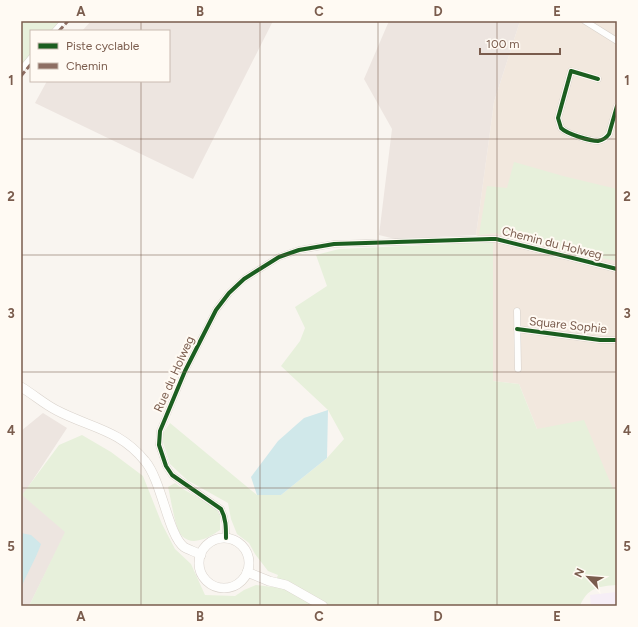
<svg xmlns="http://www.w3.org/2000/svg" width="638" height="627" font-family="Figtree,sans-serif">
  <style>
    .residential { fill: #f2e8de }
    .industrial { fill: #ede5e0 }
    .education { fill: #f6eef6 }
    .green { fill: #e7f0db }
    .water { fill: #d0e8ea }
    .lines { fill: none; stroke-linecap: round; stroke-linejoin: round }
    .minor-casing { stroke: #d7d1cb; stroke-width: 7 }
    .secondary-casing { stroke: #d9d2cb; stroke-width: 10 }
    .minor { stroke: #fefefd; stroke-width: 6 }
    .secondary { stroke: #fefefd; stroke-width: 9 }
    .quiet { stroke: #8d6e63; stroke-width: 3; stroke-dasharray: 6 3; stroke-linecap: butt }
    .cycleway-casing { stroke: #fffaf3; stroke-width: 6 }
    .cycleway { stroke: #1b5e20; stroke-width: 4 }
    .grid { fill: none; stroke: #7a5c4d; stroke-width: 1; stroke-opacity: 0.55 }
    .labels { text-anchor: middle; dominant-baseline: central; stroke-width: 4; stroke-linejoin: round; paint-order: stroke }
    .street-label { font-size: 12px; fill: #7a5c4d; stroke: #fffaf3 }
    .neatline { fill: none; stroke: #7a5c4d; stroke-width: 1.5 }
    .grid-label { font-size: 13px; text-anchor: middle; font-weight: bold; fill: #7a5c4d }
  </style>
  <rect width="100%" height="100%" fill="#f9f5f0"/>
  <!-- residential -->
  <polygon class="residential" points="520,21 617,21 617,489 613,490 537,429 519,384 493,381 493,243 476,235 494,102"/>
  <!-- industrial -->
  <g class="industrial">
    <polygon points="91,21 273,21 193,179 35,103 47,81 169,81 169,31 82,31"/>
    <polygon points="389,21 520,21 494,102 476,235 395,239 379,235 392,129 364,79"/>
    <polygon points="43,413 67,428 23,495 66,532 29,606 21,606 21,431"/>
  </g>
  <!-- education -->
  <polygon class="education" points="617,592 617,606 591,606 590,595"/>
  <!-- green -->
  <g class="green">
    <polygon points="21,21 59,21 51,31 31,31 31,55 21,66"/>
    <polygon points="514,162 563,176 617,189 617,261 585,255 496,233 479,235 487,186 507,188"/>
    <path d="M493 242V381L519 384 537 429 584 420 613 489H617V585C599 586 587 588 580 606H29L65 532 22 495 59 445 82 435 111 452 143 476 162 524 175 549 191 564 205 595 235 596 244 590 256 585 273 587 278 575 268 571 255 554 249 543 237 534 231 519 228 503 187 480 170 464 161 436 170 423 257 495H281L327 458 344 439 328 410 281 366 300 341 305 328 295 307 327 286 316 255 339 249Z"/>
    <path d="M175 483 183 489 216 508 220 516V530C210 537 193 547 182 536 175 530 171 498 168 487Z"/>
  </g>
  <!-- water -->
  <g class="water">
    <polygon points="328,410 327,458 281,495 257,495 251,477 278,441 304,418"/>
    <path d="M21 533 31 535 41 544C36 559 27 573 21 588Z"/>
  </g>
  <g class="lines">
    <!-- minor casing -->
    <g class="minor-casing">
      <g id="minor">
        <polyline points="585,21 617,41"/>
        <polyline points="55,31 64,21"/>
        <polyline points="21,70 31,58"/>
        <path d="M598 79 571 71 558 118 561 128C567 134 590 141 598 141 603 140 607 137 609 134L617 106"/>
        <polyline points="517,311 518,369"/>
        <polyline points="517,329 600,340 617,340"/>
        <path d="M226 538C226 528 226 518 221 509L172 475 166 466 159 445 160 431 185 371 216 310 229 293 244 279 279 257 299 250 334 244 491 239H496L617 269"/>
      </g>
    </g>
    <!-- secondary casing -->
    <g class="secondary-casing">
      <g id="secondary">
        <path d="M21 387C33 394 44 404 56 410 90 428 119 429 145 461 162 481 168 535 184 547 189 550 196 552 201 555"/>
        <circle cx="224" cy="563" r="25"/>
        <polyline points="247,572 269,581 286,585 323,606"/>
      </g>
    </g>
    <!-- minor -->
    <use href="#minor" class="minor"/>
    <!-- secondary -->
    <use href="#secondary" class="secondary"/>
    <!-- quiet -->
    <g class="quiet">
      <polyline points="59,31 68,21"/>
      <polyline points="21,76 31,64"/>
    </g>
    <!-- cycleway casing -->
    <g class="cycleway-casing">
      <g id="cycleway">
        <path d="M598 79 571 71 558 118 561 128C567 134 590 141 598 141 603 140 607 137 609 134L617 106"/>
        <polyline points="517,329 600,340 617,340"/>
        <path d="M226 538C226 528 226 518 221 509L172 475 166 466 159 445 160 431 185 371 216 310 229 293 244 279 279 257 299 250 334 244 491 239H496L617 269"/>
      </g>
    </g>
    <!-- cycleway -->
    <use href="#cycleway" class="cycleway"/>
  </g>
  <!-- grid -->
  <path class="grid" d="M141 21V31M260 21V606M378 21V606M497 21V606M141 81V606M21 139H617M21 255H617M21 372H617M21 488H617"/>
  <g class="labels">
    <!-- street labels -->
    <g class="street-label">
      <text transform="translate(552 243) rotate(14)">Chemin du Holweg</text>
      <text transform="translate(568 325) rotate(6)">Square Sophie</text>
      <text transform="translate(174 374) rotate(-66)">Rue du Holweg</text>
    </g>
  </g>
  <!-- border -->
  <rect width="638" height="627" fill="none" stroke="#fffaf3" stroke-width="44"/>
  <!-- legend -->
  <rect x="30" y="30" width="140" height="52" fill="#fffaf3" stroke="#cabbb1"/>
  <rect x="38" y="43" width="20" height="6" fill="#1b5e20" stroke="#cabbb1"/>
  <text x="66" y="50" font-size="12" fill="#7a5c4d">Piste cyclable</text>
  <rect x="38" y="63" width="20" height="6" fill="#8d6e63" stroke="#cabbb1"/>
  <text x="66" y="70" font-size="12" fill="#7a5c4d">Chemin</text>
  <!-- north arrow -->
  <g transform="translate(588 577) rotate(296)" stroke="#fffaf3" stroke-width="3" paint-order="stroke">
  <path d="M0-3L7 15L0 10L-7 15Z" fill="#7a5c4d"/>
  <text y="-6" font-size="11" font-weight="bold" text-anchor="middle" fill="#7a5c4d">N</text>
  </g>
  <!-- scale -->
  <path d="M480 48v6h80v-6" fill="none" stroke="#7a5c4d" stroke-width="2"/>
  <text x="486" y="48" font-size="12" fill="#7a5c4d" stroke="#fffaf3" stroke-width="3" paint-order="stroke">100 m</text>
  <rect x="22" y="22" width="594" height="583" class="neatline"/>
  <g class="grid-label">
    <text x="81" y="16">A</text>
    <text x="200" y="16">B</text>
    <text x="319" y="16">C</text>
    <text x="438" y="16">D</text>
    <text x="557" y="16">E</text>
    <text x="11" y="85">1</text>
    <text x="627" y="85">1</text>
    <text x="11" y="201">2</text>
    <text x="627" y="201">2</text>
    <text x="11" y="318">3</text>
    <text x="627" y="318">3</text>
    <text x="11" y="435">4</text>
    <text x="627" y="435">4</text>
    <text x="11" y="551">5</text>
    <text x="627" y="551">5</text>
    <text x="81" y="621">A</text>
    <text x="200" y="621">B</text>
    <text x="319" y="621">C</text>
    <text x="438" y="621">D</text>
    <text x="557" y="621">E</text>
  </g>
</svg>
